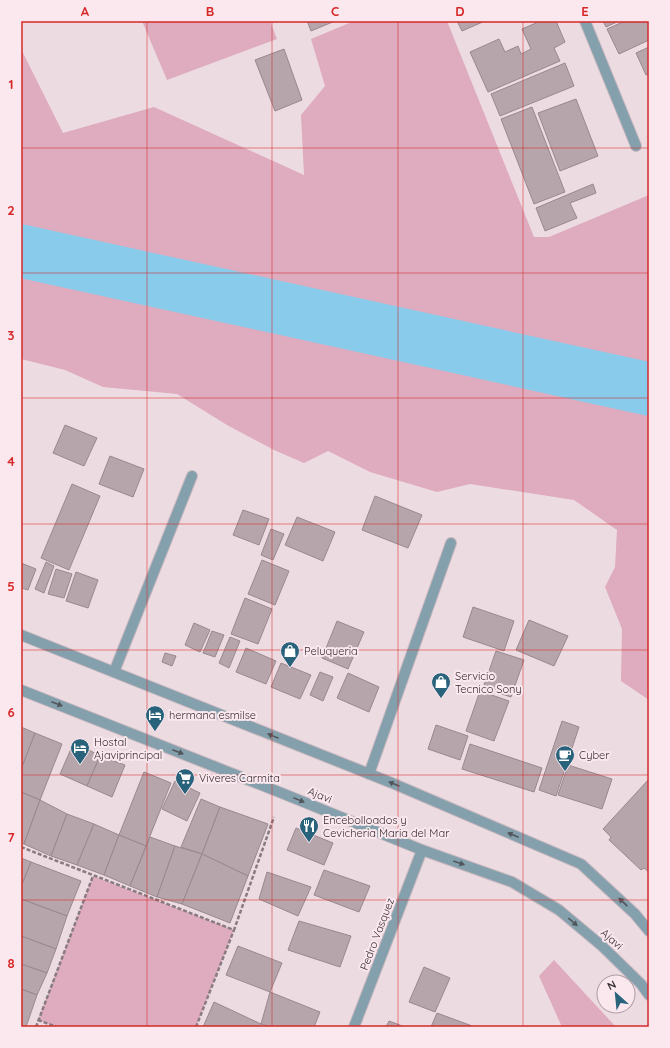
<svg xmlns="http://www.w3.org/2000/svg" width="670" height="1048" font-family="Quicksand,sans-serif">
  <style>
    .green { fill: #dfabbf }
    .lines { fill: none; stroke-linecap: round; stroke-linejoin: round }
    .river { stroke: #89cbea; stroke-width: 53 }
    .building { fill: #b6a5ab; stroke: #99898f }
    .minor-casing { stroke: #c8b8bf; stroke-width: 12 }
    .path { stroke: #887c81; stroke-width: 2.5; stroke-dasharray: 4 2; stroke-linecap: butt }
    .minor { stroke: #85a0ad; stroke-width: 10 }
    .oneway { fill: #51565c }
    .grid { fill: none; stroke: #d62828; stroke-width: 1; stroke-opacity: 0.55 }
    .labels { text-anchor: middle; dominant-baseline: central; stroke-width: 4; stroke-linejoin: round; paint-order: stroke }
    .poi-label { font-size: 11px; fill: #352e31; stroke: #fbe8ef; text-anchor: start }
    .street-label { font-size: 11px; fill: #352e31; stroke: #fbe8ef }
    .neatline { fill: none; stroke: #d62828; stroke-width: 1.5 }
    .grid-label { font-size: 13px; text-anchor: middle; font-weight: bold; fill: #d62828 }
  </style>
  <rect width="100%" height="100%" fill="#eddbe2"/>
  <!-- green -->
  <g class="green">
    <polygon points="142,21 270,21 277,39 167,80"/>
    <polygon points="354,21 447,21 534,237 549,237 649,195 649,700 621,681 622,629 605,587 615,567 617,530 574,500 470,484 437,492 370,472 328,451 304,463 274,450 227,425 177,394 103,387 65,370 21,359 21,49 63,133 154,107 304,175 301,115 325,86 311,39"/>
    <polygon points="93,876 234,930 196,1027 57,1027 38,1020"/>
    <polygon points="554,960 616,1027 562,1027 539,976"/>
  </g>
  <g class="lines">
    <!-- river -->
    <polyline class="river" points="21,251 649,389"/>
  </g>
  <!-- building -->
  <g class="building">
    <polygon points="307,21 335,21 311,31"/>
    <polygon points="457,21 485,21 462,31"/>
    <polygon points="535,21 556,21 565,42 554,48 560,61 488,92 470,52 499,39 505,52 518,46 521,54 531,49 522,29 536,23"/>
    <polygon points="603,21 619,21 606,27"/>
    <polygon points="625,21 649,21 649,40 619,54 607,29"/>
    <polygon points="649,47 649,74 646,75 636,53"/>
    <polygon points="284,49 302,100 275,111 255,60"/>
    <polygon points="565,63 574,86 500,116 491,94"/>
    <polygon points="576,99 598,156 560,171 538,113"/>
    <polygon points="532,107 565,192 534,204 501,119"/>
    <polygon points="593,184 596,193 570,203 577,218 545,231 536,208"/>
    <polygon points="65,425 97,438 84,466 53,453"/>
    <polygon points="110,456 144,469 133,497 99,484"/>
    <polygon points="72,484 100,496 69,570 41,558"/>
    <polygon points="375,496 422,515 408,548 362,530"/>
    <polygon points="243,510 269,519 259,545 233,535"/>
    <polygon points="297,517 335,532 323,561 285,545"/>
    <polygon points="271,529 284,534 273,560 261,555"/>
    <polygon points="262,560 289,571 275,605 248,594"/>
    <polygon points="46,562 54,566 44,593 35,589"/>
    <polygon points="21,563 36,569 28,590 21,588"/>
    <polygon points="56,569 72,574 64,598 48,594"/>
    <polygon points="76,572 98,580 88,608 66,601"/>
    <polygon points="245,598 272,609 258,644 231,634"/>
    <polygon points="473,607 514,621 504,651 463,637"/>
    <polygon points="529,620 568,636 554,666 516,650"/>
    <polygon points="337,621 364,632 348,669 322,658"/>
    <polygon points="194,623 210,630 200,652 185,645"/>
    <polygon points="212,631 224,635 215,657 203,653"/>
    <polygon points="230,637 240,641 229,668 219,663"/>
    <polygon points="246,648 276,661 266,684 236,672"/>
    <polygon points="496,651 524,660 511,697 483,688"/>
    <polygon points="165,653 176,656 172,666 162,662"/>
    <polygon points="281,663 311,675 300,699 271,687"/>
    <polygon points="320,672 333,677 323,701 310,695"/>
    <polygon points="348,673 379,687 369,712 337,698"/>
    <polygon points="480,691 509,701 494,741 466,731"/>
    <polygon points="562,721 579,727 556,796 539,790"/>
    <polygon points="436,725 468,736 460,760 428,749"/>
    <polygon points="21,727 35,733 21,770"/>
    <polygon points="35,733 62,744 40,800 21,792 21,770"/>
    <polygon points="74,742 100,756 87,786 60,774"/>
    <polygon points="470,744 542,768 534,792 462,769"/>
    <polygon points="100,756 125,765 112,797 87,786"/>
    <polygon points="568,765 612,779 602,809 558,795"/>
    <polygon points="144,772 171,783 146,846 119,835"/>
    <polygon points="649,779 649,872 644,868 641,870 609,840 611,837 603,829"/>
    <polygon points="175,781 200,793 187,821 162,809"/>
    <polygon points="21,792 40,800 24,844 21,843"/>
    <polygon points="201,799 220,807 202,854 181,847"/>
    <polygon points="40,800 67,814 51,856 24,844"/>
    <polygon points="220,807 268,824 248,876 202,854"/>
    <polygon points="67,814 94,824 77,865 51,856"/>
    <polygon points="94,824 119,835 104,875 77,865"/>
    <polygon points="296,828 333,843 324,865 287,850"/>
    <polygon points="119,835 146,846 130,886 104,875"/>
    <polygon points="150,837 175,846 157,897 130,886"/>
    <polygon points="175,846 202,854 182,904 157,897"/>
    <polygon points="202,854 248,876 230,923 182,904"/>
    <polygon points="21,858 31,862 21,887"/>
    <polygon points="31,862 81,881 67,916 21,899 21,887"/>
    <polygon points="324,870 370,886 359,912 314,895"/>
    <polygon points="267,872 311,887 298,916 259,899"/>
    <polygon points="21,899 67,916 56,949 21,936"/>
    <polygon points="299,921 351,936 340,967 288,950"/>
    <polygon points="21,936 56,949 47,973 21,964"/>
    <polygon points="238,946 282,963 270,992 226,975"/>
    <polygon points="21,964 47,973 37,995 21,989"/>
    <polygon points="424,967 450,978 435,1012 409,1002"/>
    <polygon points="21,989 37,995 26,1027 21,1027"/>
    <polygon points="270,992 320,1012 314,1027 271,1027 261,1024"/>
    <polygon points="214,1002 261,1024 260,1027 203,1027"/>
    <polygon points="437,1013 475,1027 431,1027"/>
    <polygon points="389,1021 405,1027 386,1027"/>
  </g>
  <g class="lines">
    <!-- minor casing -->
    <g class="minor-casing">
      <g id="minor">
        <polyline points="585,21 636,146"/>
        <polyline points="21,635 392,783 581,864 635,914 649,931"/>
        <polyline points="114,672 192,476"/>
        <polyline points="21,690 284,794 422,850 512,882 559,910 602,946 641,984 649,995"/>
        <polyline points="369,774 451,543"/>
        <polyline points="354,1027 422,850"/>
      </g>
    </g>
    <!-- path -->
    <g class="path">
      <polyline points="21,847 234,930 274,817"/>
      <polyline points="38,1020 57,1027"/>
      <polyline points="36,1027 93,876"/>
      <polyline points="196,1027 234,930"/>
    </g>
    <!-- minor -->
    <use href="#minor" class="minor"/>
  </g>
  <!-- one-way arrows -->
  <defs><path id="oneway-solid" d="M-6-.8H1V-3.2L6.5 0L1 3.2V.8H-6Z"/></defs>
  <g class="oneway">
    <use href="#oneway-solid" transform="translate(57 704) rotate(21)"/>
    <use href="#oneway-solid" transform="translate(273 736) rotate(-158)"/>
    <use href="#oneway-solid" transform="translate(178 752) rotate(21)"/>
    <use href="#oneway-solid" transform="translate(394 784) rotate(-157)"/>
    <use href="#oneway-solid" transform="translate(299 800) rotate(22)"/>
    <use href="#oneway-solid" transform="translate(513 835) rotate(-157)"/>
    <use href="#oneway-solid" transform="translate(459 863) rotate(19)"/>
    <use href="#oneway-solid" transform="translate(623 902) rotate(-137)"/>
    <use href="#oneway-solid" transform="translate(573 922) rotate(40)"/>
  </g>
  <!-- grid -->
  <path class="grid" d="M147 21V1027M272 21V1027M398 21V1027M523 21V1027M21 148H649M21 273H649M21 398H649M21 524H649M21 650H649M21 775H649M21 900H649"/>
  <!-- icons -->
  <defs>
    <g id="shop-pin" transform="scale(1)"><path d="M0 17L-7.5 6A9.5 9.5 0 1 1 7.5 6Z" fill="#28627b" stroke="#fbe8ef"/><path d="M-5-2.5h2.3a2.7 3.5 0 0 1 5.4 0H5L5.5 6h-11ZM-1.5-2.5h3a1.5 2.3 0 0 0-3 0Z" fill="#fff"/></g>
    <g id="hotel-pin" transform="scale(1)"><path d="M0 17L-7.5 6A9.5 9.5 0 1 1 7.5 6Z" fill="#28627b" stroke="#fbe8ef"/><path d="M-6-4.5h1.5V1H6V5H4.5V3h-9V5H-6ZM-4 0a1.8 1.8 0 1 1 3.6 0ZM.5 0V-2.5h3Q6-2.5 6 0Z" fill="#fff"/></g>
    <g id="cafe-pin" transform="scale(1)"><path d="M0 17L-7.5 6A9.5 9.5 0 1 1 7.5 6Z" fill="#28627b" stroke="#fbe8ef"/><path d="M-5.5-4.5H6V0H3Q3 3.5 0 3.5H-2.5Q-5.5 3.5-5.5 0ZM3-3.2v2h1.7v-2ZM-6 4.5H4V6H-6Z" fill="#fff"/></g>
    <g id="supermarket-pin" transform="scale(1)"><path d="M0 17L-7.5 6A9.5 9.5 0 1 1 7.5 6Z" fill="#28627b" stroke="#fbe8ef"/><path d="M-6-5.5h2.5l.6 2H6L4.5 2H-2.5L-4.4-4H-6ZM-1.5 3.2a1.3 1.3 0 1 0 .1 0ZM3 3.2a1.3 1.3 0 1 0 .1 0Z" fill="#fff"/></g>
    <g id="restaurant-pin" transform="scale(1)"><path d="M0 17L-7.5 6A9.5 9.5 0 1 1 7.5 6Z" fill="#28627b" stroke="#fbe8ef"/><path d="M-5-6h1v4h1v-4h1v4h1v-4h1v5L-1.5 .5V6h-2V.5L-5-1ZM5-6V6H3V1.5H1.5Q1.5-4 5-6Z" fill="#fff"/></g>
  </defs>
  <g fill-rule="evenodd">
    <use href="#shop-pin" x="290" y="651"/>
    <use href="#shop-pin" x="441" y="682"/>
    <use href="#hotel-pin" x="155" y="715"/>
    <use href="#hotel-pin" x="80" y="748"/>
    <use href="#cafe-pin" x="565" y="755"/>
    <use href="#supermarket-pin" x="185" y="778"/>
    <use href="#restaurant-pin" x="309" y="826"/>
  </g>
  <g class="labels">
    <!-- poi labels -->
    <g class="poi-label">
      <text x="304" y="651">Peluqueria</text>
      <text x="455" y="676">Servicio<tspan x="455" dy="13">Tecnico Sony</tspan></text>
      <text x="169" y="715">hermana esmilse</text>
      <text x="94" y="742">Hostal<tspan x="94" dy="13">Ajaviprincipal</tspan></text>
      <text x="579" y="755">Cyber</text>
      <text x="199" y="778">Viveres Carmita</text>
      <text x="323" y="820">Encebolloados y<tspan x="323" dy="13">Cevicheria Maria del Mar</tspan></text>
    </g>
    <!-- street labels -->
    <g class="street-label">
      <text transform="translate(320 795) rotate(22)">Ajavi</text>
      <text transform="translate(377 934) rotate(-69)">Pedro Vasquez</text>
      <text transform="translate(612 939) rotate(42)">Ajavi</text>
    </g>
  </g>
  <!-- border -->
  <rect width="670" height="1048" fill="none" stroke="#fbe8ef" stroke-width="44"/>
  <!-- north arrow -->
  <g transform="translate(616 994) rotate(333)"><circle r="19" fill="#fbe8ef" stroke="#ac9ea3"/>
  <path d="M0-3L7 15L0 10L-7 15Z" fill="#28627b"/>
  <text y="-6" font-size="11" font-weight="bold" text-anchor="middle" fill="#352e31">N</text>
  </g>
  <rect x="22" y="22" width="626" height="1004" class="neatline"/>
  <g class="grid-label">
    <text x="85" y="16">A</text>
    <text x="210" y="16">B</text>
    <text x="335" y="16">C</text>
    <text x="460" y="16">D</text>
    <text x="585" y="16">E</text>
    <text x="11" y="89">1</text>
    <text x="11" y="215">2</text>
    <text x="11" y="340">3</text>
    <text x="11" y="466">4</text>
    <text x="11" y="591">5</text>
    <text x="11" y="717">6</text>
    <text x="11" y="842">7</text>
    <text x="11" y="968">8</text>
  </g>
</svg>
